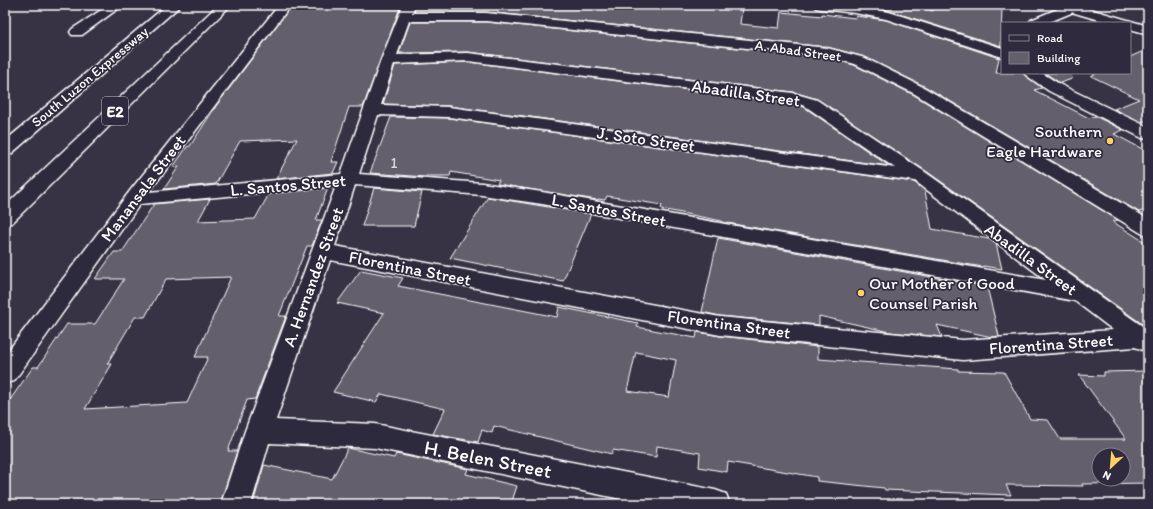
<svg xmlns="http://www.w3.org/2000/svg" width="1153" height="509" font-family="Itim,sans-serif">
  <style>
    .building { fill: #635f6d; stroke: #fff; fill-rule: evenodd }
    .lines { fill: none; stroke-linecap: round; stroke-linejoin: round }
    .street-casing { stroke: #fff; stroke-width: 3 }
    .secondary-casing { stroke: #fff; stroke-width: 3 }
    .highway-casing { stroke: #fff; stroke-width: 3 }
    .street { fill: #2f2a3d; fill-rule: evenodd }
    .secondary { fill: #2f2a3d; fill-rule: evenodd }
    .highway { fill: #2f2a3d; fill-rule: evenodd }
    .poi-dot { fill: #ffd166; stroke: #2f2a3d; stroke-width: 1.5 }
    .labels { text-anchor: middle; dominant-baseline: central; stroke-width: 3.5; stroke-linejoin: round; paint-order: stroke }
    .far-street-label { font-size: 14px; fill: #fff; stroke: #2f2a3d }
    .number-label { font-size: 15px; fill: #d8d7da }
    .shield { fill: #2f2a3d; stroke: #c1bfc5; stroke-width: 1 }
    .shield-label { font-size: 16px; font-weight: bold; fill: #fff }
    .street-label { font-size: 17px; fill: #fff; stroke: #2f2a3d }
    .poi-label { font-size: 17px; fill: #fff; stroke: #2f2a3d; text-anchor: end }
    .near-street-label { font-size: 20px; fill: #fff; stroke: #2f2a3d }
  </style>
  <rect width="100%" height="100%" fill="#373345"/>
  <filter id="ink" filterUnits="userSpaceOnUse"><feTurbulence type="fractalNoise" baseFrequency=".025" numOctaves="2"/><feDisplacementMap in="SourceGraphic" scale="8" xChannelSelector="R" yChannelSelector="G"/><feConvolveMatrix kernelMatrix="1 2 1 2 8 2 1 2 1" color-interpolation-filters="sRGB"/></filter>
  <g filter="url(#ink)">
    <!-- building -->
    <g class="building">
      <polygon points="292,5 401,5 363,107 349,107 331,162 338,162 333,173 276,179 297,139 240,141 216,184 164,189 179,166 173,167 187,147 190,146 216,106"/>
      <polygon points="416,5 717,5 742,8 740,24 779,28 781,12 822,16 822,14 855,18 856,16 886,20 999,58 996,73 1022,73 1042,88 1034,90 1089,118 1095,116 1123,130 1114,134 1148,152 1148,209 1139,212 926,87 865,57 827,47 486,12 414,12"/>
      <polygon points="891,5 911,5 933,11 934,5 1002,5 1001,46 884,9"/>
      <polygon points="410,22 486,22 826,57 854,65 914,95 1118,220 1113,222 1148,244 1148,328 926,171 817,99 793,92 468,52 399,53"/>
      <polygon points="1148,49 1148,120 1142,122 1114,109 1139,99 1091,76 1097,73 1130,73 1130,57"/>
      <polygon points="468,62 792,103 804,107 889,166 449,106 383,104 395,65"/>
      <polygon points="1045,73 1071,73 1072,79 1060,83"/>
      <polygon points="391,117 449,118 914,182 925,191 932,229 989,239 996,244 1002,269 983,266 983,267 721,222 722,221 661,209 662,205 607,196 605,200 598,199 597,200 497,184 499,180 451,172 450,176 426,176 426,177 370,173"/>
      <path d="M328 188 316 220H322L312 246H307L279 316H286L255 399 247 400 228 451H237L220 504H5V407L33 367H38L67 324H95L124 279H95L114 252H122L154 204 210 199 198 221 255 219 269 194ZM231 277 195 357H208L187 403 85 409 112 364H107L135 317H145L166 279Z"/>
      <polygon points="374,188 422,192 414,226 362,226"/>
      <polygon points="488,197 591,214 563,281 450,258"/>
      <polygon points="718,238 987,287 999,336 992,337 937,325 942,337 890,332 819,316 819,325 720,316 702,312"/>
      <path d="M361 270 403 278 398 286 557 317 559 307 638 323 637 327 696 338 697 332 720 336 818 347V359L958 369V371L1004 372 1030 419 1048 420 1060 439H1126L1079 375 1104 376V372L1148 371V483L1082 484 1083 486 1006 485 1011 495 885 490 884 488 817 481V477L728 462 727 472 699 467 700 453 657 446 656 457 613 450 612 454 494 426 492 433 482 430 478 442 433 434 445 409 381 394 376 402 333 392 384 313 337 303ZM636 352 676 360 669 397 627 391ZM1099 455H1123V479H1099Z"/>
      <polygon points="348,448 394,458 396,454 468,469 466,474 517,486 511,504 253,504 264,465 332,479"/>
    </g>
    <g class="lines">
      <!-- street casing -->
      <g class="street-casing">
        <g id="street">
          <polygon points="109,5 123,5 82,35 72,35 70,32 72,29"/>
          <path d="M279 5H291L149 192 341 174 381 60 403 5H415L412 13H486L827 48 865 58 925 88 1148 219V235L1141 233 915 94 855 64 826 56 486 21H409L397 55 468 53 793 93 817 100 925 172 1148 330V352L1135 347 963 360 720 335 330 260 276 420 375 424 715 490 726 494 730 504H645L375 448 269 443 251 504H221L245 431 336 186 140 204 14 381 5 384V355L133 187ZM468 61 792 102 805 106 895 168 449 107 381 105 394 64ZM378 115 449 117 915 181 1046 280 542 192 482 183 359 174ZM355 185 482 195 542 204 1075 301 1113 330 963 340 720 317 335 246Z"/>
          <polygon points="1068,5 1076,5 1148,26 1148,34 1130,29 1130,23 1109,23 1068,11 1066,8"/>
        </g>
      </g>
      <!-- secondary casing -->
      <g class="secondary-casing">
        <g id="secondary">
          <polygon points="815,5 854,5 889,12 1002,48 1002,57 886,19 855,13 821,9 816,8"/>
          <polygon points="1067,5 1084,5 1083,8 1047,23 1029,23 1031,20"/>
          <polygon points="1024,73 1042,73 1061,85 1148,127 1148,139 1142,138 1049,91 1027,76"/>
        </g>
      </g>
      <!-- highway casing -->
      <g class="highway-casing">
        <g id="highway">
          <polygon points="167,5 181,5 11,154 5,155 5,141"/>
          <polygon points="218,5 231,5 12,223 5,225 5,206"/>
        </g>
      </g>
      <!-- street -->
      <use href="#street" class="street"/>
      <!-- secondary -->
      <use href="#secondary" class="secondary"/>
      <!-- highway -->
      <use href="#highway" class="highway"/>
    </g>
  </g>
  <!-- markers -->
  <g class="poi-dot">
    <circle cx="1110" cy="141" r="4"/>
    <circle cx="861" cy="293" r="4"/>
  </g>
  <g class="labels">
    <!-- far-street labels -->
    <g class="far-street-label">
      <text transform="translate(798 51) rotate(8)">A. Abad Street</text>
      <text transform="translate(90 77) rotate(-40)">South Luzon Expressway</text>
    </g>
    <!-- number labels -->
    <g class="number-label">
      <text x="394" y="163">1</text>
    </g>
    <!-- shield labels -->
    <rect class="shield" x="102" y="97" width="26" height="28" rx="3"/>
    <g class="shield-label">
      <text x="115" y="111">E2</text>
    </g>
    <!-- street labels -->
    <g class="street-label">
      <text transform="translate(746 93) rotate(8)">Abadilla Street</text>
      <text transform="translate(646 139) rotate(8)">J. Soto Street</text>
      <text transform="translate(288 185) rotate(-5)">L. Santos Street</text>
      <text transform="translate(143 188) rotate(-53)">Manansala Street</text>
      <text transform="translate(609 210) rotate(11)">L. Santos Street</text>
      <text transform="translate(1031 259) rotate(36)">Abadilla Street</text>
      <text transform="translate(410 268) rotate(11)">Florentina Street</text>
      <text transform="translate(313 277) rotate(-70)">A. Hernandez Street</text>
      <text transform="translate(729 324) rotate(8)">Florentina Street</text>
      <text transform="translate(1051 344) rotate(-4)">Florentina Street</text>
    </g>
    <!-- poi labels -->
    <g class="poi-label">
      <text x="1102" y="131">Southern<tspan x="1102" dy="20">Eagle Hardware</tspan></text>
      <text x="869" y="283" text-anchor="start">Our Mother of Good<tspan x="869" dy="20">Counsel Parish</tspan></text>
    </g>
    <!-- near-street labels -->
    <g class="near-street-label">
      <text transform="translate(488 459) rotate(11)">H. Belen Street</text>
    </g>
  </g>
  <!-- margin -->
  <rect width="1153" height="509" fill="none" stroke="#2f2a3d" stroke-width="20"/>
  <rect x="10" y="10" width="1133" height="489" fill="none" stroke="#fff" stroke-width="1.5" filter="url(#ink)"/>
  <!-- legend -->
  <rect x="1001" y="22" width="130" height="52" fill="#2f2a3d" stroke="#827f8b"/>
  <rect x="1009" y="35" width="20" height="6" fill="#2f2a3d" stroke="#827f8b"/>
  <text x="1037" y="42" font-size="12" fill="#ffffff">Road</text>
  <rect x="1009" y="52" width="20" height="12" fill="#635f6d" stroke="#827f8b"/>
  <text x="1037" y="62" font-size="12" fill="#ffffff">Building</text>
  <!-- north arrow -->
  <g transform="translate(1111 467) rotate(206)"><circle r="19" fill="#2f2a3d" stroke="#827f8b"/>
  <path d="M0-3L7 15L0 10L-7 15Z" fill="#ffd166"/>
  <text y="-6" font-size="11" font-weight="bold" text-anchor="middle" fill="#ffffff">N</text>
  </g>
</svg>
